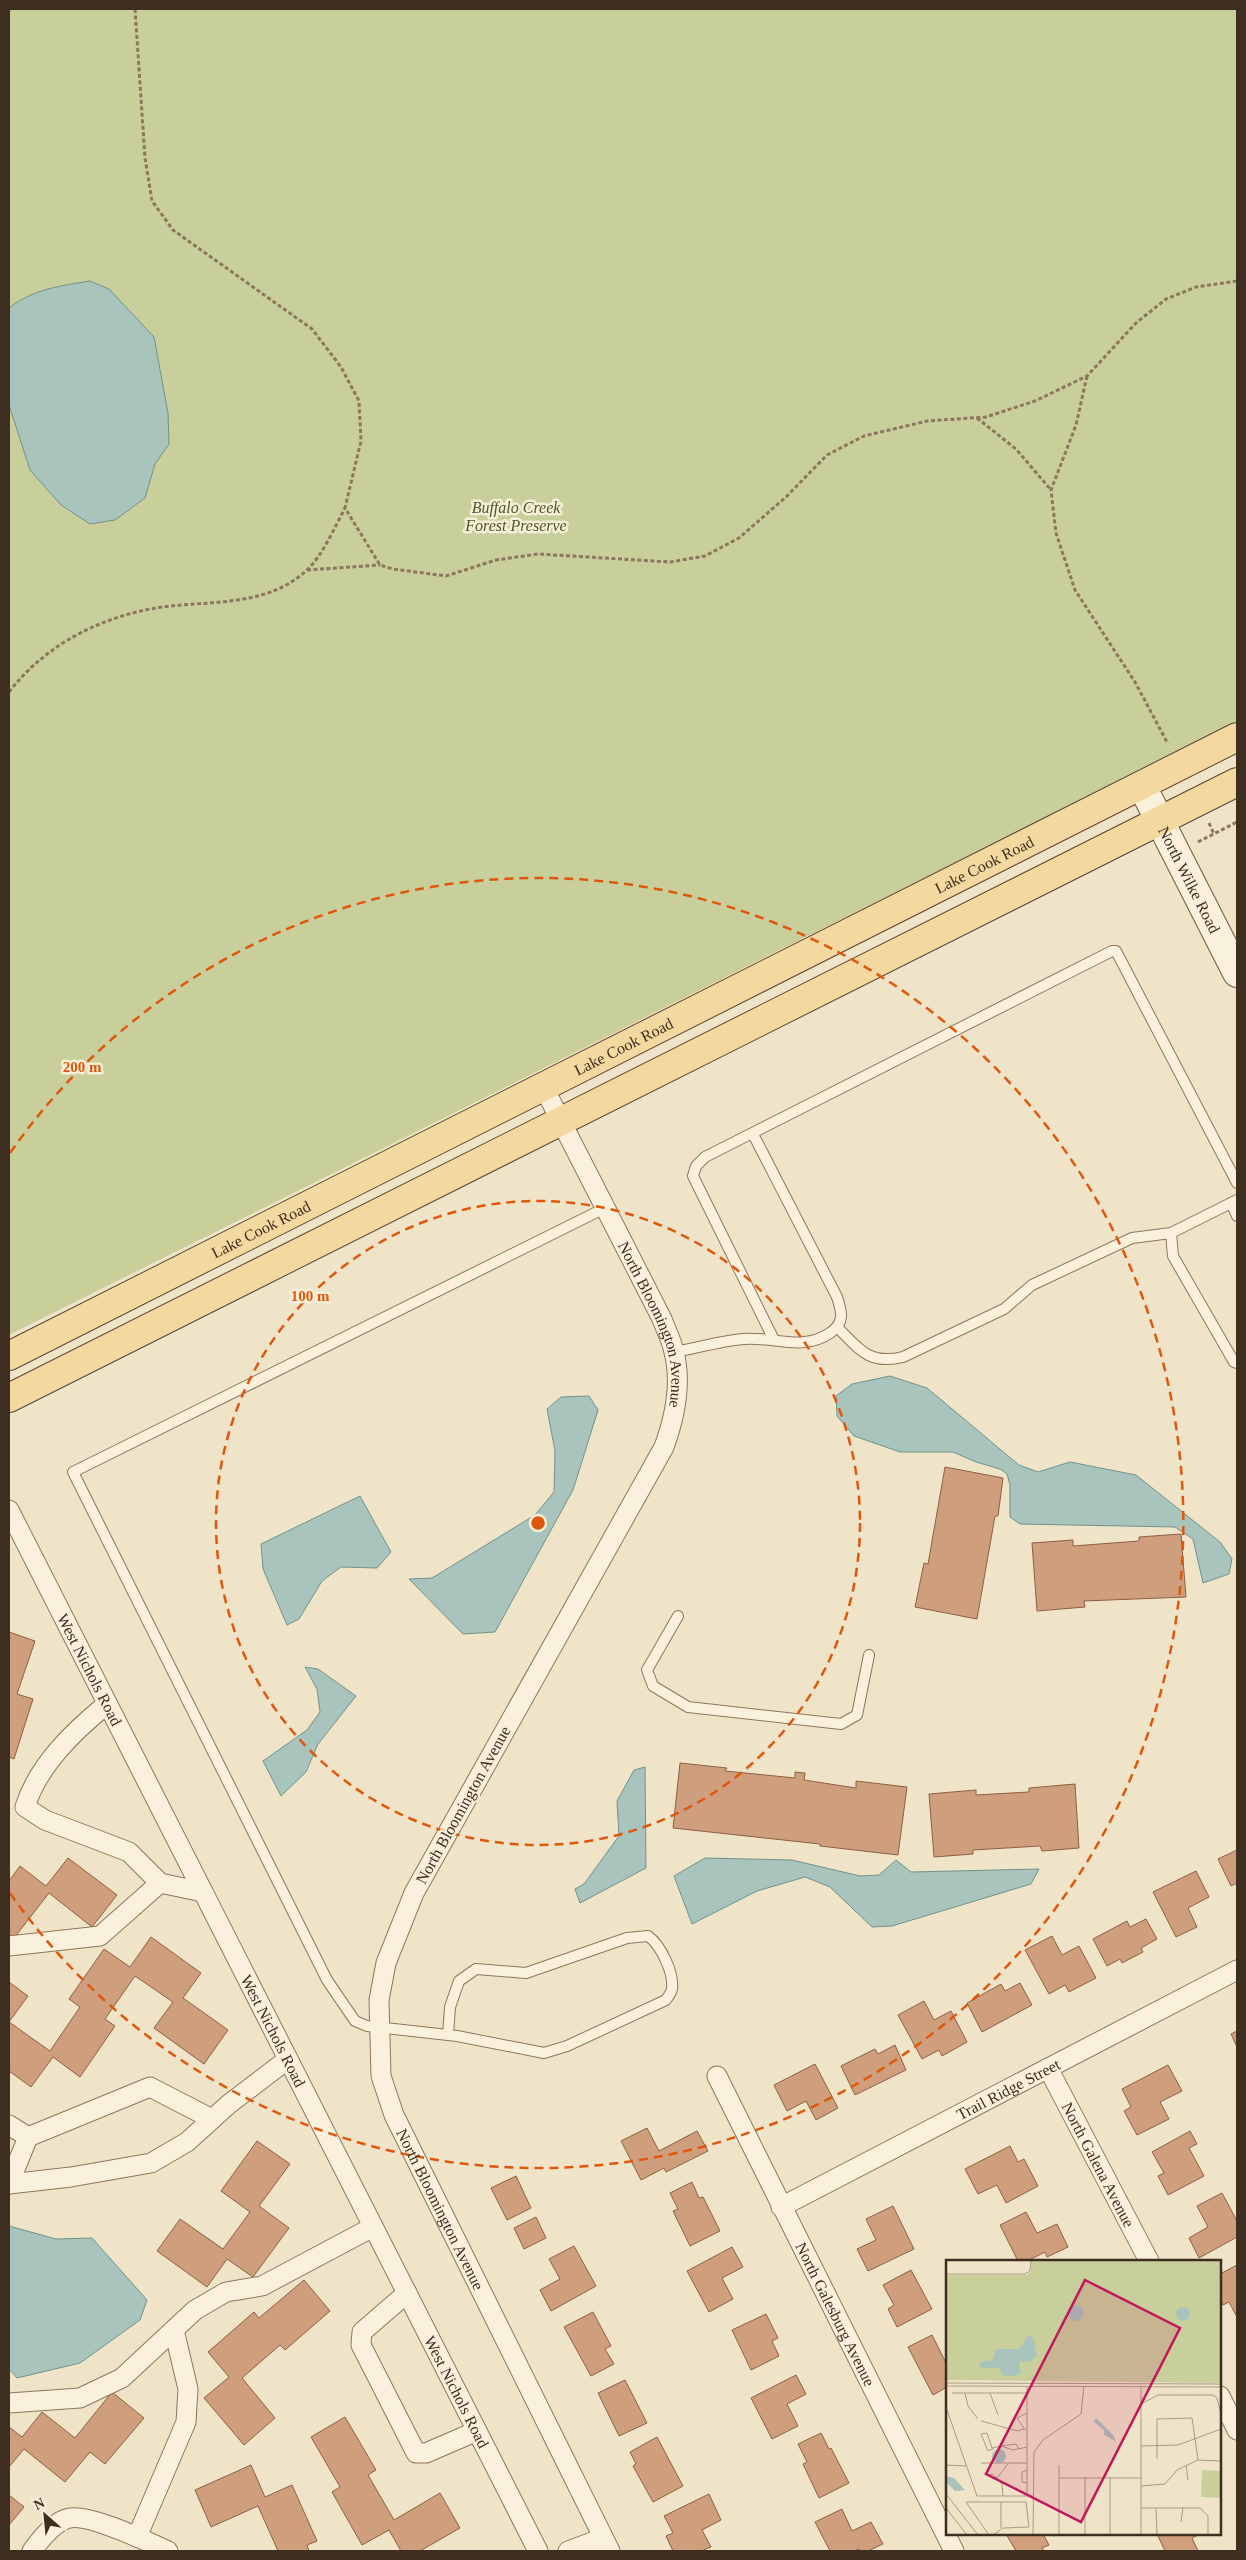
<svg xmlns="http://www.w3.org/2000/svg" width="1246" height="2560" font-family="Georgia,serif">
  <style>
    .green { fill: #c9cf9b }
    .water { fill: #a9c4bc; stroke: #6f938a }
    .building { fill: #cf9f7d; stroke: #8d5f41 }
    .lines { fill: none; stroke-linecap: round; stroke-linejoin: round }
    .lane-casing { stroke: #8d765c; stroke-width: 12 }
    .street-casing { stroke: #8d765c; stroke-width: 21 }
    .secondary-casing { stroke: #6f573f; stroke-width: 30 }
    .primary-casing { stroke: #5b4430; stroke-width: 30 }
    .path { stroke: #8d765c; stroke-width: 3; stroke-dasharray: 4 2.5; stroke-linecap: butt }
    .lane { stroke: #faf1dc; stroke-width: 10 }
    .street { stroke: #faf1dc; stroke-width: 19 }
    .secondary { stroke: #faf1dc; stroke-width: 28 }
    .primary { stroke: #f3d9a0; stroke-width: 28 }
    .ring { fill: none; stroke: #df570d; stroke-width: 2.5; stroke-dasharray: 9 6 }
    .labels { text-anchor: middle; dominant-baseline: central; stroke-width: 5; stroke-linejoin: round; paint-order: stroke }
    .park-label { font-size: 16px; font-style: italic; fill: #4d5a26; stroke: #f7eed8 }
    .street-label { font-size: 16px; fill: #3d2e20; stroke: #f7eed8 }
    .inset-road { fill: none; stroke: #a89b85; stroke-width: 1 }
    .view { fill: #c2185b; fill-opacity: 0.15; stroke: #c2185b; stroke-width: 2.5 }
    .inset-edge { fill: none; stroke: #3d2e20; stroke-width: 2.5 }
    .centre { fill: #df570d; stroke: #f7eed8; stroke-width: 2.5 }
    .ring-label { font-size: 15px; text-anchor: middle; font-weight: bold; fill: #df570d; stroke: #f7eed8; stroke-width: 5; stroke-linejoin: round; paint-order: stroke }
  </style>
  <rect width="100%" height="100%" fill="#f0e4c8"/>
  <!-- green -->
  <polygon class="green" points="9,9 1237,9 1237,722 9,1335"/>
  <!-- water -->
  <g class="water">
    <path d="M90 281 109 289 154 337 168 413 169 444 155 464 145 498 115 520 90 524 61 505 30 470 9 405V308C33 289 60 286 90 281Z"/>
    <polygon points="890,1376 927,1388 1019,1465 1038,1472 1070,1462 1136,1475 1220,1542 1232,1559 1229,1574 1203,1583 1193,1539 1175,1527 1020,1524 1010,1517 1010,1485 1007,1474 1000,1469 976,1462 953,1452 900,1452 854,1436 837,1416 836,1396 852,1384"/>
    <polygon points="589,1396 598,1410 573,1490 495,1632 463,1634 409,1579 432,1578 535,1515 554,1492 555,1451 547,1409 561,1397"/>
    <polygon points="360,1496 391,1552 377,1568 341,1567 322,1581 299,1619 287,1625 263,1569 261,1544"/>
    <polygon points="305,1667 318,1669 356,1696 318,1744 306,1772 281,1796 263,1761 307,1730 320,1712 317,1689"/>
    <polygon points="645,1767 646,1868 580,1903 575,1889 584,1884 619,1836 617,1801 634,1770"/>
    <polygon points="705,1858 792,1860 860,1876 879,1875 896,1860 911,1872 1039,1869 1031,1884 892,1926 872,1927 830,1887 805,1877 757,1891 692,1924 674,1876"/>
    <polygon points="9,2226 56,2239 92,2238 147,2300 140,2320 80,2363 17,2378 9,2369"/>
  </g>
  <!-- building -->
  <g class="building">
    <polygon points="945,1467 1003,1478 998,1516 995,1516 977,1619 915,1607 924,1563 928,1564"/>
    <polygon points="1181,1534 1186,1597 1084,1601 1085,1607 1037,1611 1032,1543 1073,1540 1073,1546 1139,1541 1139,1537"/>
    <polygon points="9,1632 35,1641 17,1694 33,1699 14,1759 9,1757"/>
    <polygon points="680,1763 727,1768 725,1771 795,1778 795,1772 805,1773 804,1780 856,1788 856,1781 907,1787 898,1855 820,1846 820,1844 673,1828"/>
    <polygon points="1075,1784 1079,1848 1042,1851 1040,1846 973,1850 973,1854 934,1857 929,1794 976,1790 976,1795 1029,1792 1029,1788"/>
    <polygon points="1237,1850 1237,1883 1231,1886 1218,1859"/>
    <polygon points="68,1858 117,1895 92,1927 49,1893 14,1938 9,1934 9,1881 20,1866 46,1886"/>
    <polygon points="1196,1871 1209,1897 1188,1908 1197,1927 1176,1937 1153,1892"/>
    <polygon points="1146,1919 1157,1939 1141,1948 1143,1952 1122,1963 1120,1959 1107,1966 1093,1939 1127,1921 1130,1927"/>
    <polygon points="1052,1936 1062,1955 1079,1946 1096,1978 1069,1992 1065,1985 1049,1994 1025,1950"/>
    <polygon points="151,1937 201,1973 183,1998 228,2030 204,2064 154,2028 173,2002 135,1976 105,2019 115,2026 80,2077 53,2057 31,2087 9,2071 9,1982 28,1996 9,2022 50,2051 80,2007 69,1999 104,1949 130,1967"/>
    <polygon points="1020,1983 1032,2005 982,2032 967,2003 1001,1984 1005,1991"/>
    <polygon points="924,2001 934,2020 951,2011 967,2042 942,2056 939,2050 922,2059 898,2015"/>
    <polygon points="1237,2031 1237,2047 1231,2034"/>
    <polygon points="895,2045 906,2070 855,2095 841,2066 875,2049 878,2054"/>
    <polygon points="815,2064 838,2108 816,2120 806,2101 787,2111 774,2085"/>
    <polygon points="1168,2065 1182,2091 1160,2102 1169,2119 1137,2135 1124,2111 1131,2107 1122,2089"/>
    <polygon points="647,2128 659,2151 697,2131 708,2151 666,2172 664,2168 641,2180 621,2141"/>
    <polygon points="1190,2131 1197,2144 1189,2148 1204,2176 1168,2195 1158,2176 1164,2173 1152,2152"/>
    <polygon points="257,2141 290,2164 259,2206 289,2228 253,2277 227,2259 207,2287 157,2251 180,2219 223,2249 250,2212 221,2191"/>
    <polygon points="1010,2146 1018,2162 1024,2159 1038,2186 1006,2203 997,2185 978,2194 965,2169"/>
    <polygon points="516,2176 531,2208 507,2220 491,2188"/>
    <polygon points="692,2182 699,2198 703,2197 720,2231 690,2246 673,2211 678,2209 670,2193"/>
    <polygon points="1222,2193 1237,2221 1237,2237 1199,2258 1189,2238 1208,2227 1197,2206"/>
    <polygon points="893,2206 914,2249 868,2271 857,2249 876,2240 866,2219"/>
    <polygon points="1026,2212 1037,2233 1057,2224 1068,2247 1047,2257 1045,2252 1027,2261 1018,2261 1000,2225"/>
    <polygon points="536,2217 546,2238 524,2249 514,2228"/>
    <polygon points="574,2246 596,2286 551,2311 540,2290 560,2279 549,2259"/>
    <polygon points="732,2247 743,2267 722,2278 733,2299 709,2312 687,2271"/>
    <polygon points="1237,2265 1237,2317 1229,2302 1223,2305 1220,2299 1220,2274"/>
    <polygon points="911,2270 932,2309 897,2327 888,2309 894,2305 883,2285"/>
    <polygon points="304,2280 330,2311 285,2350 280,2345 242,2378 275,2418 244,2445 204,2398 229,2377 208,2352 254,2312 259,2318"/>
    <polygon points="593,2312 611,2346 605,2349 614,2364 591,2376 564,2327"/>
    <polygon points="766,2314 778,2338 772,2341 779,2356 751,2370 732,2330"/>
    <polygon points="932,2335 947,2365 947,2387 933,2395 908,2347"/>
    <polygon points="796,2375 806,2394 787,2404 798,2426 772,2439 751,2398"/>
    <polygon points="625,2380 647,2423 619,2436 598,2393"/>
    <polygon points="112,2392 144,2418 105,2464 90,2452 65,2482 24,2449 9,2467 9,2427 22,2437 42,2412 75,2438"/>
    <polygon points="345,2417 376,2470 368,2475 394,2520 440,2493 460,2528 420,2551 401,2551 389,2530 362,2545 332,2492 340,2487 311,2437"/>
    <polygon points="821,2433 829,2449 831,2448 849,2483 819,2498 803,2464 807,2462 798,2444"/>
    <polygon points="657,2437 683,2486 653,2502 633,2466 636,2464 630,2452"/>
    <polygon points="251,2465 265,2497 292,2485 317,2541 307,2545 309,2551 278,2551 258,2506 211,2527 195,2490"/>
    <polygon points="709,2494 721,2520 702,2530 711,2547 701,2551 673,2551 666,2536 673,2533 664,2516"/>
    <polygon points="9,2495 24,2507 9,2525"/>
    <polygon points="842,2509 852,2531 871,2522 883,2544 868,2551 860,2551 859,2549 854,2551 830,2551 815,2522"/>
    <polygon points="1006,2534 1043,2534 1049,2545 1042,2548 1044,2551 1016,2551"/>
    <polygon points="1157,2534 1200,2534 1192,2538 1198,2551 1165,2551"/>
  </g>
  <g class="lines">
    <!-- lane casing -->
    <g class="lane-casing">
      <g id="lane">
        <polyline points="1231,1203 1237,1216"/>
        <polyline points="1171,1233 1173,1256 1234,1362 1237,1363"/>
        <path d="M838 1328C860 1350 869 1365 903 1357L1004 1309 1032 1285 1132 1238 1171 1233 1237 1200"/>
        <polyline points="774,1340 693,1176 696,1166 705,1157 1112,951 1116,951 1237,1183"/>
        <path d="M675 1352C697 1348 720 1341 743 1339 774 1336 802 1352 830 1333 845 1323 842 1312 837 1297L753 1134"/>
        <polyline points="678,1616 647,1670 653,1686 688,1707 841,1724 857,1715 869,1655"/>
        <path d="M448 2035 450 2007 459 1981 476 1969 526 1973 627 1938 648 1936C661 1945 674 1973 672 1989 671 1993 668 1997 666 2000L567 2046 544 2053 457 2036 367 2026 355 2021 327 1980 73 1472 605 1208"/>
      </g>
    </g>
    <!-- street casing -->
    <g class="street-casing">
      <g id="street">
        <path id="s1" d="M544 1088 662 1319C666 1330 672 1341 674 1352 682 1384 675 1417 664 1447L414 1893 386 1963 379 2000 381 2076 394 2115 610 2551"/>
        <path id="s2" d="M9 1510 538 2551"/>
        <path d="M107 1704C74 1731 38 1765 25 1807L45 1820 129 1852 160 1883 203 1892"/>
        <polyline points="9,1946 100,1936 160,1883"/>
        <path id="s3" d="M1048 2068 1149 2261"/>
        <path id="s4" d="M717 2076 954 2551"/>
        <polyline points="9,2125 28,2137"/>
        <polyline points="9,2184 71,2177 151,2163 187,2142 229,2104 288,2059"/>
        <polyline points="9,2184 28,2137 150,2087 212,2119"/>
        <path id="s5" d="M781 2207 1237 1970"/>
        <polyline points="407,2293 362,2332 361,2345 416,2453 426,2453 477,2431"/>
        <polyline points="1220,2396 1237,2430"/>
        <polyline points="9,2403 80,2398 122,2378 195,2310 226,2292 262,2286 373,2227"/>
        <polyline points="137,2537 186,2422 188,2389 174,2330"/>
        <path d="M32 2551C40 2540 52 2524 66 2519 85 2511 148 2542 168 2551"/>
        <polyline points="568,2551 603,2538"/>
      </g>
    </g>
    <!-- secondary casing -->
    <g class="secondary-casing">
      <g id="secondary">
        <path id="s6" d="M1142 786 1237 973"/>
      </g>
    </g>
    <!-- primary casing -->
    <g class="primary-casing">
      <g id="primary">
        <path id="s7" d="M9 1356 1237 737"/>
        <polyline points="9,1398 1237,782"/>
      </g>
    </g>
    <!-- path -->
    <g class="path">
      <polyline points="135,9 145,158 152,201 173,230 312,329 341,367 359,401 361,441 345,508 380,565 393,569 446,576 496,560 538,554 670,562 705,556 739,538 786,497 827,455 864,436 927,421 986,417 1035,401 1087,376 1136,323 1166,299 1196,287 1237,281"/>
      <polyline points="1087,376 1076,425 1051,490 1056,533 1075,590 1135,682 1168,744"/>
      <polyline points="977,418 1016,449 1051,490"/>
      <polyline points="307,570 380,565"/>
      <path d="M9 692C44 647 94 620 150 609 203 599 264 610 307 570 322 556 335 527 345 508"/>
      <polyline points="1209,823 1214,834"/>
      <polyline points="1198,842 1237,822"/>
    </g>
    <!-- lane -->
    <use href="#lane" class="lane"/>
    <!-- street -->
    <use href="#street" class="street"/>
    <!-- secondary -->
    <use href="#secondary" class="secondary"/>
    <!-- primary -->
    <use href="#primary" class="primary"/>
  </g>
  <!-- distance rings -->
  <g class="ring">
    <circle cx="538" cy="1523" r="322"/>
    <path d="M10 1153A645 645 0 1 1 10 1893"/>
  </g>
  <g class="labels">
    <!-- park labels -->
    <g class="park-label">
      <text x="516" y="507">Buffalo Creek<tspan x="516" dy="18">Forest Preserve</tspan></text>
    </g>
    <!-- street labels -->
    <g class="street-label">
      <text stroke="none"><textPath href="#s7" startOffset="1092">Lake Cook Road</textPath></text>
      <text stroke="none"><textPath href="#s6" startOffset="105">North Wilke Road</textPath></text>
      <text stroke="none"><textPath href="#s7" startOffset="688">Lake Cook Road</textPath></text>
      <text stroke="none"><textPath href="#s7" startOffset="282">Lake Cook Road</textPath></text>
      <text stroke="none"><textPath href="#s1" startOffset="262">North Bloomington Avenue</textPath></text>
      <text stroke="none"><textPath href="#s2" startOffset="179">West Nichols Road</textPath></text>
      <text transform="translate(463 1805) rotate(-61)">North Bloomington Avenue</text>
      <text stroke="none"><textPath href="#s2" startOffset="584">West Nichols Road</textPath></text>
      <text stroke="none"><textPath href="#s5" startOffset="256">Trail Ridge Street</textPath></text>
      <text stroke="none"><textPath href="#s3" startOffset="109">North Galena Avenue</textPath></text>
      <text stroke="none"><textPath href="#s1" startOffset="1238">North Bloomington Avenue</textPath></text>
      <text stroke="none"><textPath href="#s4" startOffset="266">North Galesburg Avenue</textPath></text>
      <text stroke="none"><textPath href="#s2" startOffset="989">West Nichols Road</textPath></text>
    </g>
  </g>
  <!-- overview -->
  <g transform="translate(946 2260)">
    <rect width="275" height="275" fill="#f0e4c8"/>
    <path d="M85 0H275V123L0 120V15H81L85 11ZM256 210 275 211V238L255 237Z" fill="#c9cf9b"/>
    <path d="M122 53a8 8 0 1 1 16 0a8 8 0 1 1-16 0ZM230 54a7 7 0 1 1 14 0a7 7 0 1 1-14 0ZM82 76 87 77 91 96 83 102 73 101 75 114 65 116 56 115 54 108H35L33 102 47 100 50 89H73ZM150 158 168 176 171 187 169 181 158 175V170L148 162ZM46 196a7 7 0 1 1 14 0a7 7 0 1 1-14 0ZM0 216 8 218 19 230 9 231 0 222Z" fill="#a9c4bc"/>
    <path class="inset-road" d="M0 14H79L84 11 85 0M0 123 275 124M0 126 275 127M6 133H81M19 133 22 146 32 159M44 133 52 155M195 144 212 135H267L271 138 275 154M0 147 31 236H87M35 161 72 171 78 169M79 170 71 158 81 153M55 186 70 184 73 189M195 186 232 185 275 169M48 188 42 191 35 174 41 173 46 188 55 186 67 190 81 187M211 199V159L246 158 252 200M35 203H81M0 205 20 206M240 205 242 220M40 216 46 214 51 218 56 224 57 236M139 217V275M51 218 62 204M113 218H195M81 223 76 222V212L81 210M195 226 219 224 231 210 252 200 275 201M0 234 32 275M81 235V127M55 242V268M0 248 21 275M195 248H254L262 256V275M210 248 211 275M235 262 237 247M43 275 20 242H80L83 267M47 275 57 268 83 267M87 275 88 192 97 180 135 154 138 126M113 275V205M164 275V217M195 275V126"/>
    <path class="view" d="M139 20 234 68 135 262 40 214Z"/>
    <rect width="275" height="275" class="inset-edge"/>
  </g>
  <circle cx="538" cy="1523" r="8" class="centre"/>
  <g class="ring-label">
    <text x="82" y="1072">200 m</text>
    <text x="310" y="1301">100 m</text>
  </g>
  <!-- border -->
  <rect width="1246" height="2560" fill="none" stroke="#3d2e20" stroke-width="20"/>
  <!-- north arrow -->
  <g transform="translate(45 2515) rotate(333)" stroke="#f7eed8" stroke-width="4" paint-order="stroke">
  <path d="M0-4L9 19L0 12L-9 19Z" fill="#3d2e20"/>
  <text y="-8" font-size="14" font-weight="bold" text-anchor="middle" fill="#3d2e20">N</text>
  </g>
</svg>
